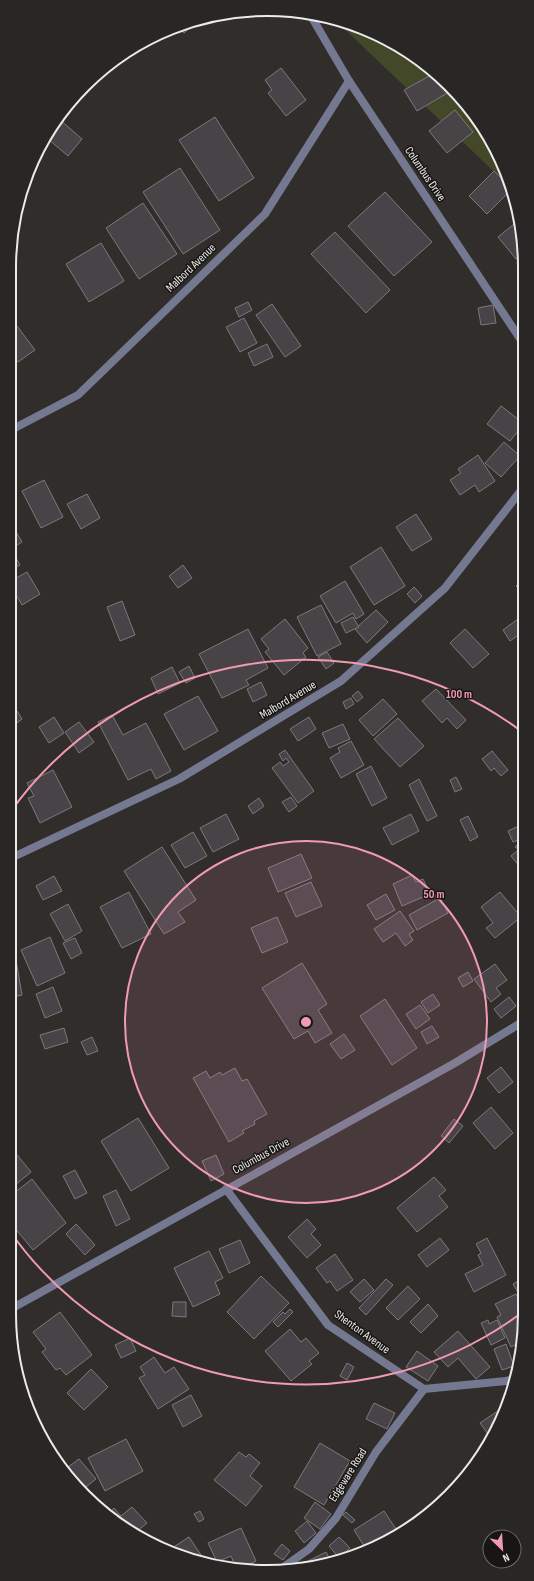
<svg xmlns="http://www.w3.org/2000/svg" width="534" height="1581" font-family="'Sofia Sans Condensed',sans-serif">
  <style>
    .green { fill: #424828 }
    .building { fill: #474346; stroke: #7d787c }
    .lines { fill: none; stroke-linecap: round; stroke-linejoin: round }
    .minor { stroke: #747991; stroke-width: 8 }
    .ring { fill: none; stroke: #f19ab3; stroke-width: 2 }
    .labels { text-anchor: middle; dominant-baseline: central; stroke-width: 3; stroke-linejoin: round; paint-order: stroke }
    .street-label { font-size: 12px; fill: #edebe9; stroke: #171614 }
    .rim { fill: none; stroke: #edebe9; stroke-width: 2 }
    .centre { fill: #f19ab3; stroke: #171614; stroke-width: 2 }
    .ring-label { font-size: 12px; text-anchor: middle; font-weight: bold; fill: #f19ab3; stroke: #171614; stroke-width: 3; stroke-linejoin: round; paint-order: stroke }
  </style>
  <rect width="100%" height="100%" fill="#312d2a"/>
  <!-- green -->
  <polygon class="green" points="333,18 396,44 461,97 498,153 509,186"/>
  <!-- building -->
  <g class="building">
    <polygon points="194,24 184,33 181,29"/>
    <polygon points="281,68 306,100 286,116 268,93 272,90 265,80"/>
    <polygon points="433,74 444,83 449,92 417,111 404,90"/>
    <polygon points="455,110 473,132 447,153 429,131"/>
    <polygon points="215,117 254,178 219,201 179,140"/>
    <polygon points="59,119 82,139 68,156 48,139"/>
    <polygon points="180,168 220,230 183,254 143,192"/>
    <polygon points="494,171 508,185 510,191 487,214 469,196"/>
    <polygon points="385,192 432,242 394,276 348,226"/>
    <polygon points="143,203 177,254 139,279 106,228"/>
    <polygon points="519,220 523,233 523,254 516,259 498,237"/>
    <polygon points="335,232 390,290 366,313 311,254"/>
    <polygon points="101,243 124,281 89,302 66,264"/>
    <polygon points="248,302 252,310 239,317 235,308"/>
    <polygon points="272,304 301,346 285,357 256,315"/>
    <polygon points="493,305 496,323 481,325 478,308"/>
    <polygon points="244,318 257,343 240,352 226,327"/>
    <polygon points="17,326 35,350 18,362 9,350 9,332"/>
    <polygon points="267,344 273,357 254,366 248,353"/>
    <polygon points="501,406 523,423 523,425 510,441 487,424"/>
    <polygon points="504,442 520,456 501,477 485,463"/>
    <polygon points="478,455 495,481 479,492 475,485 460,495 450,480 461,473 458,469"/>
    <polygon points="44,480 63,517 41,528 22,491"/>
    <polygon points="87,494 100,518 81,529 67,504"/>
    <polygon points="416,514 432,539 412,551 396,527"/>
    <polygon points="9,520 22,542 11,549 20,565 9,571"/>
    <polygon points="381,547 405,586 374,605 350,567"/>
    <polygon points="183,565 192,578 178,588 169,576"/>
    <polygon points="27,572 40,594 22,605 9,582"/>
    <polygon points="345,581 364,614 356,619 353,613 336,623 320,596"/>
    <polygon points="521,581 523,583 524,594 516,586"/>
    <polygon points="414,587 422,596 415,603 407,594"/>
    <polygon points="122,601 135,635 120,641 107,607"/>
    <polygon points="321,605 341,644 317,656 297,617"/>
    <polygon points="376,610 388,622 367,643 355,629"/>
    <polygon points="353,617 359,627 346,633 341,623"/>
    <polygon points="285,619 308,648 303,653 306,657 284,675 265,652 269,649 261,639"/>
    <polygon points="518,619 524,628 524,631 510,641 503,630"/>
    <polygon points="248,629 268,668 246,680 249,685 222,698 199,654"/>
    <polygon points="465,629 489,654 473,668 450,643"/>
    <polygon points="327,652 334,663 326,669 318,657"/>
    <polygon points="189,666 195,678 186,683 179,672"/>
    <polygon points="172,667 180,683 158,694 151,678"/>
    <polygon points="261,682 267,695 253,702 247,689"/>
    <polygon points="436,689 466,720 457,729 447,718 442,723 422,701"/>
    <polygon points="358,691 363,697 357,702 352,696"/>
    <polygon points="198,696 218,731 184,750 164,714"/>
    <polygon points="351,698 354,704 346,709 343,702"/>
    <polygon points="383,699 397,714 373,736 359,720"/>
    <polygon points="17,711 22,719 13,726 9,720 9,716"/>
    <polygon points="112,715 123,735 146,723 171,771 156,779 151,769 128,780 98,722"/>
    <polygon points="54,717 64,733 49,743 39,727"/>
    <polygon points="309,717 316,729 298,741 290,729"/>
    <polygon points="398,718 424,746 400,767 374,739"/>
    <polygon points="79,722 94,742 79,753 65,732"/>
    <polygon points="343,724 350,739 329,748 322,733"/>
    <polygon points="351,741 364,765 341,778 330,758 340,752 338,748"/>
    <polygon points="285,750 314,791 298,803 272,768 280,762 283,766 289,762 286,758 283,761 279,754"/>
    <polygon points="492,751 508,770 501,776 494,768 491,771 482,759"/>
    <polygon points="371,766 387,798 372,806 356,774"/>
    <polygon points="53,770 72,807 40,823 28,798 34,796 27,783"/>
    <polygon points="456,777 462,789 455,792 450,780"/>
    <polygon points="419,779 437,816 427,821 409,785"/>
    <polygon points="291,797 297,806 289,812 282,802"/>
    <polygon points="259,798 264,806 253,814 248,806"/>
    <polygon points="9,813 13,823 9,824"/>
    <polygon points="226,814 239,839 213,852 200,828"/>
    <polygon points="411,814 419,831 392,845 383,828"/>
    <polygon points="468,816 478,837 470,841 460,820"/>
    <polygon points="517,827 523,838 513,842 508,831"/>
    <polygon points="193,832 207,856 185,868 171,845"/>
    <polygon points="524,838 524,843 518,849 515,847"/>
    <polygon points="524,845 524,872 511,856"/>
    <polygon points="162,847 196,900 178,912 185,922 164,934 124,871"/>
    <polygon points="301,854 312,878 278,892 268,868"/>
    <polygon points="412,875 416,882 423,879 430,894 402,906 393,884"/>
    <polygon points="54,876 62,891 43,900 36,886"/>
    <polygon points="311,882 322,906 296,917 285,893"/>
    <polygon points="129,892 151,934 122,948 100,907"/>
    <polygon points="500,892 521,917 495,938 486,928 493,923 481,907"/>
    <polygon points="386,894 395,910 376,920 367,905"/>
    <polygon points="440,898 448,913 417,930 409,915"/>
    <polygon points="68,904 82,931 65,941 50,914"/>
    <polygon points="400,911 414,931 409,934 413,940 405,946 396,933 383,942 374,929"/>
    <polygon points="277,917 288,942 262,953 251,928"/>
    <polygon points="9,931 11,931 22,995 9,998"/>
    <polygon points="50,937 65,973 37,986 21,950"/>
    <polygon points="75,938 82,953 71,959 63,943"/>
    <polygon points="302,963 327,1004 318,1010 332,1033 315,1043 308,1031 294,1039 262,988"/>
    <polygon points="495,964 507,980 496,988 501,994 491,1002 474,979"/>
    <polygon points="468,972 473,981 463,987 458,978"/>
    <polygon points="53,987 62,1011 45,1018 36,994"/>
    <polygon points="433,994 440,1005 428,1013 421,1002"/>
    <polygon points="509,997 516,1006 501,1018 494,1009"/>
    <polygon points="385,999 417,1048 392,1065 360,1016"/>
    <polygon points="420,1005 430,1019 416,1029 406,1014"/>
    <polygon points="432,1026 439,1037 427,1044 421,1032"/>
    <polygon points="64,1028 68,1042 45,1049 40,1035"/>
    <polygon points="344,1034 355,1050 341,1059 330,1044"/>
    <polygon points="92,1037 98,1051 87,1055 81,1042"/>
    <polygon points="524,1065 525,1073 520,1069"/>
    <polygon points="501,1067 513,1082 499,1093 487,1078"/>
    <polygon points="235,1068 242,1081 247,1079 267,1114 254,1121 255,1124 242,1131 244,1133 229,1142 193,1078 206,1071 210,1078 220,1072 222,1075"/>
    <polygon points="491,1107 513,1133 495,1149 473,1123"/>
    <polygon points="138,1118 169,1168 131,1191 101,1141"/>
    <polygon points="454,1119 463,1126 449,1143 441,1136"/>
    <polygon points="9,1145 31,1172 9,1190"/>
    <polygon points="216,1155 224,1174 211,1181 202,1161"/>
    <polygon points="525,1166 525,1179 519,1172"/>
    <polygon points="75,1170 87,1193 75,1199 63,1176"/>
    <polygon points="434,1177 446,1190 439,1196 448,1207 417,1232 397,1208"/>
    <polygon points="32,1179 66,1223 33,1250 9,1221 9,1197"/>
    <polygon points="116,1190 130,1219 116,1226 103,1196"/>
    <polygon points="307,1219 316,1229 311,1234 321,1245 307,1258 288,1237"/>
    <polygon points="76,1224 95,1245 85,1255 66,1234"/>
    <polygon points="440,1238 449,1250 427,1267 418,1255"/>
    <polygon points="487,1238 506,1275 474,1292 465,1274 483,1265 478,1255 481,1253 476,1244"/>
    <polygon points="240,1240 250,1263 229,1273 219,1249"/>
    <polygon points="209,1251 223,1278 215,1282 220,1294 193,1307 174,1268"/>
    <polygon points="335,1254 353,1280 337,1291 330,1281 327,1283 316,1268"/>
    <polygon points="261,1276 289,1303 254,1339 227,1312"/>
    <polygon points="525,1277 525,1304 513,1284"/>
    <polygon points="364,1279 374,1290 360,1302 350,1292"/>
    <polygon points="386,1279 393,1285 366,1315 359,1308"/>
    <polygon points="408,1286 420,1299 398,1320 386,1308"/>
    <polygon points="516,1294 525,1314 521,1342 511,1347 497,1317 501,1315 495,1304"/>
    <polygon points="173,1302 186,1302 186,1317 172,1316"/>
    <polygon points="428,1304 438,1316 421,1333 410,1322"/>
    <polygon points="290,1309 293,1312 278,1327 273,1322 283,1312 285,1314"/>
    <polygon points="60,1312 92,1355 66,1375 60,1368 56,1370 42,1352 46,1349 33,1332"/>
    <polygon points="488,1320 489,1324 497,1320 505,1338 491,1345 481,1323"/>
    <polygon points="290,1329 301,1342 306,1338 319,1353 309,1361 312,1364 291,1381 265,1351"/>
    <polygon points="458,1331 490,1367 476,1379 458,1358 448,1367 434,1352"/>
    <polygon points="130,1338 136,1351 121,1358 115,1345"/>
    <polygon points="506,1344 514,1366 502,1370 494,1349"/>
    <polygon points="417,1351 438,1366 428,1381 406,1367"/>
    <polygon points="154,1357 165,1373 174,1367 189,1389 158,1409 139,1378 145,1375 140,1367"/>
    <polygon points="347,1363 354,1367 347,1380 340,1376"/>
    <polygon points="91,1369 108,1387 84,1410 67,1393"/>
    <polygon points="25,1393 30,1403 27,1404"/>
    <polygon points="191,1395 202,1416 183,1427 172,1405"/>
    <polygon points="374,1403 395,1413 387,1429 366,1419"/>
    <polygon points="505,1406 490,1437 480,1423"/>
    <polygon points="126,1439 143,1471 105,1491 88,1458"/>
    <polygon points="320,1443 350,1461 324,1505 294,1487"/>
    <polygon points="239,1452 246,1457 249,1454 260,1463 250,1476 262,1486 246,1506 214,1480"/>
    <polygon points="79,1459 96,1479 81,1491 73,1484 64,1470"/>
    <polygon points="315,1502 331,1514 320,1529 304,1518"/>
    <polygon points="132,1507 147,1523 136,1532 110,1512 114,1508 121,1516"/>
    <polygon points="200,1511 204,1519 199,1522 194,1514"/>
    <polygon points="384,1511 396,1529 379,1540 381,1542 366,1549 354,1530"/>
    <polygon points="346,1512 355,1520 352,1523 343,1515"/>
    <polygon points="307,1521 316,1533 304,1543 295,1531"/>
    <polygon points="241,1528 256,1561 237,1570 231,1556 217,1562 208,1543"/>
    <polygon points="189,1537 205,1561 169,1550"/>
    <polygon points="339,1537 350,1548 339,1558 329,1546"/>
    <polygon points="282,1544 290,1551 283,1560 274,1554"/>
    <polygon points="326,1552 332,1563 300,1565"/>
  </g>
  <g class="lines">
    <!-- minor -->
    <g class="minor">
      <polyline points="311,16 349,81 523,343"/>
      <polyline points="9,431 78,395 265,214 349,81"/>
      <polyline points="9,859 179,779 341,681 445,588 523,488"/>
      <polyline points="226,1189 328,1325 424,1389 506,1381 517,1378"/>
      <polyline points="9,1310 455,1063 524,1021"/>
      <polyline points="285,1566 309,1549 336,1518 376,1452 424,1389"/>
    </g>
  </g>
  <!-- distance rings -->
  <circle cx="306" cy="1022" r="181" fill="#f19ab3" fill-opacity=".12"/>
  <g class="ring">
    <circle cx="306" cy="1022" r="181"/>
    <path d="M524 1311A362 362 0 0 1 9 1230M9 814A362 362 0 0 1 521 731"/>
  </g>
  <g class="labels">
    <!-- street labels -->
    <g class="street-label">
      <text transform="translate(425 174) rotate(56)">Columbus Drive</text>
      <text transform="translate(191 268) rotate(-44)">Malbord Avenue</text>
      <text transform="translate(288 700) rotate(-31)">Malbord Avenue</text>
      <text transform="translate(261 1156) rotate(-29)">Columbus Drive</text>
      <text transform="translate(362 1332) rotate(36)">Shenton Avenue</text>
      <text transform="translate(348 1475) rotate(-58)">Edgeware Road</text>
    </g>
  </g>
  <!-- crop -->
  <path d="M0 0H534V1581H0ZM267 16H267A251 251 0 0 1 518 267V1314A251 251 0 0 1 267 1565H267A251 251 0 0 1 16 1314V267A251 251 0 0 1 267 16Z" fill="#282725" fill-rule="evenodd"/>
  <path class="rim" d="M267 16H267A251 251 0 0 1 518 267V1314A251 251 0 0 1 267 1565H267A251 251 0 0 1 16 1314V267A251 251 0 0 1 267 16Z"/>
  <circle cx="306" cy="1022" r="6" class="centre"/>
  <g class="ring-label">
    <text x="459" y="698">100 m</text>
    <text x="434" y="898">50 m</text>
  </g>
  <!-- north arrow -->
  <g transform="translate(502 1549) rotate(155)"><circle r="19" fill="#171614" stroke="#6d6b69"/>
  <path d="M0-3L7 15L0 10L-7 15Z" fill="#f19ab3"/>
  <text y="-6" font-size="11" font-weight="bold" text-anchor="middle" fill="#edebe9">N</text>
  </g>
</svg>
